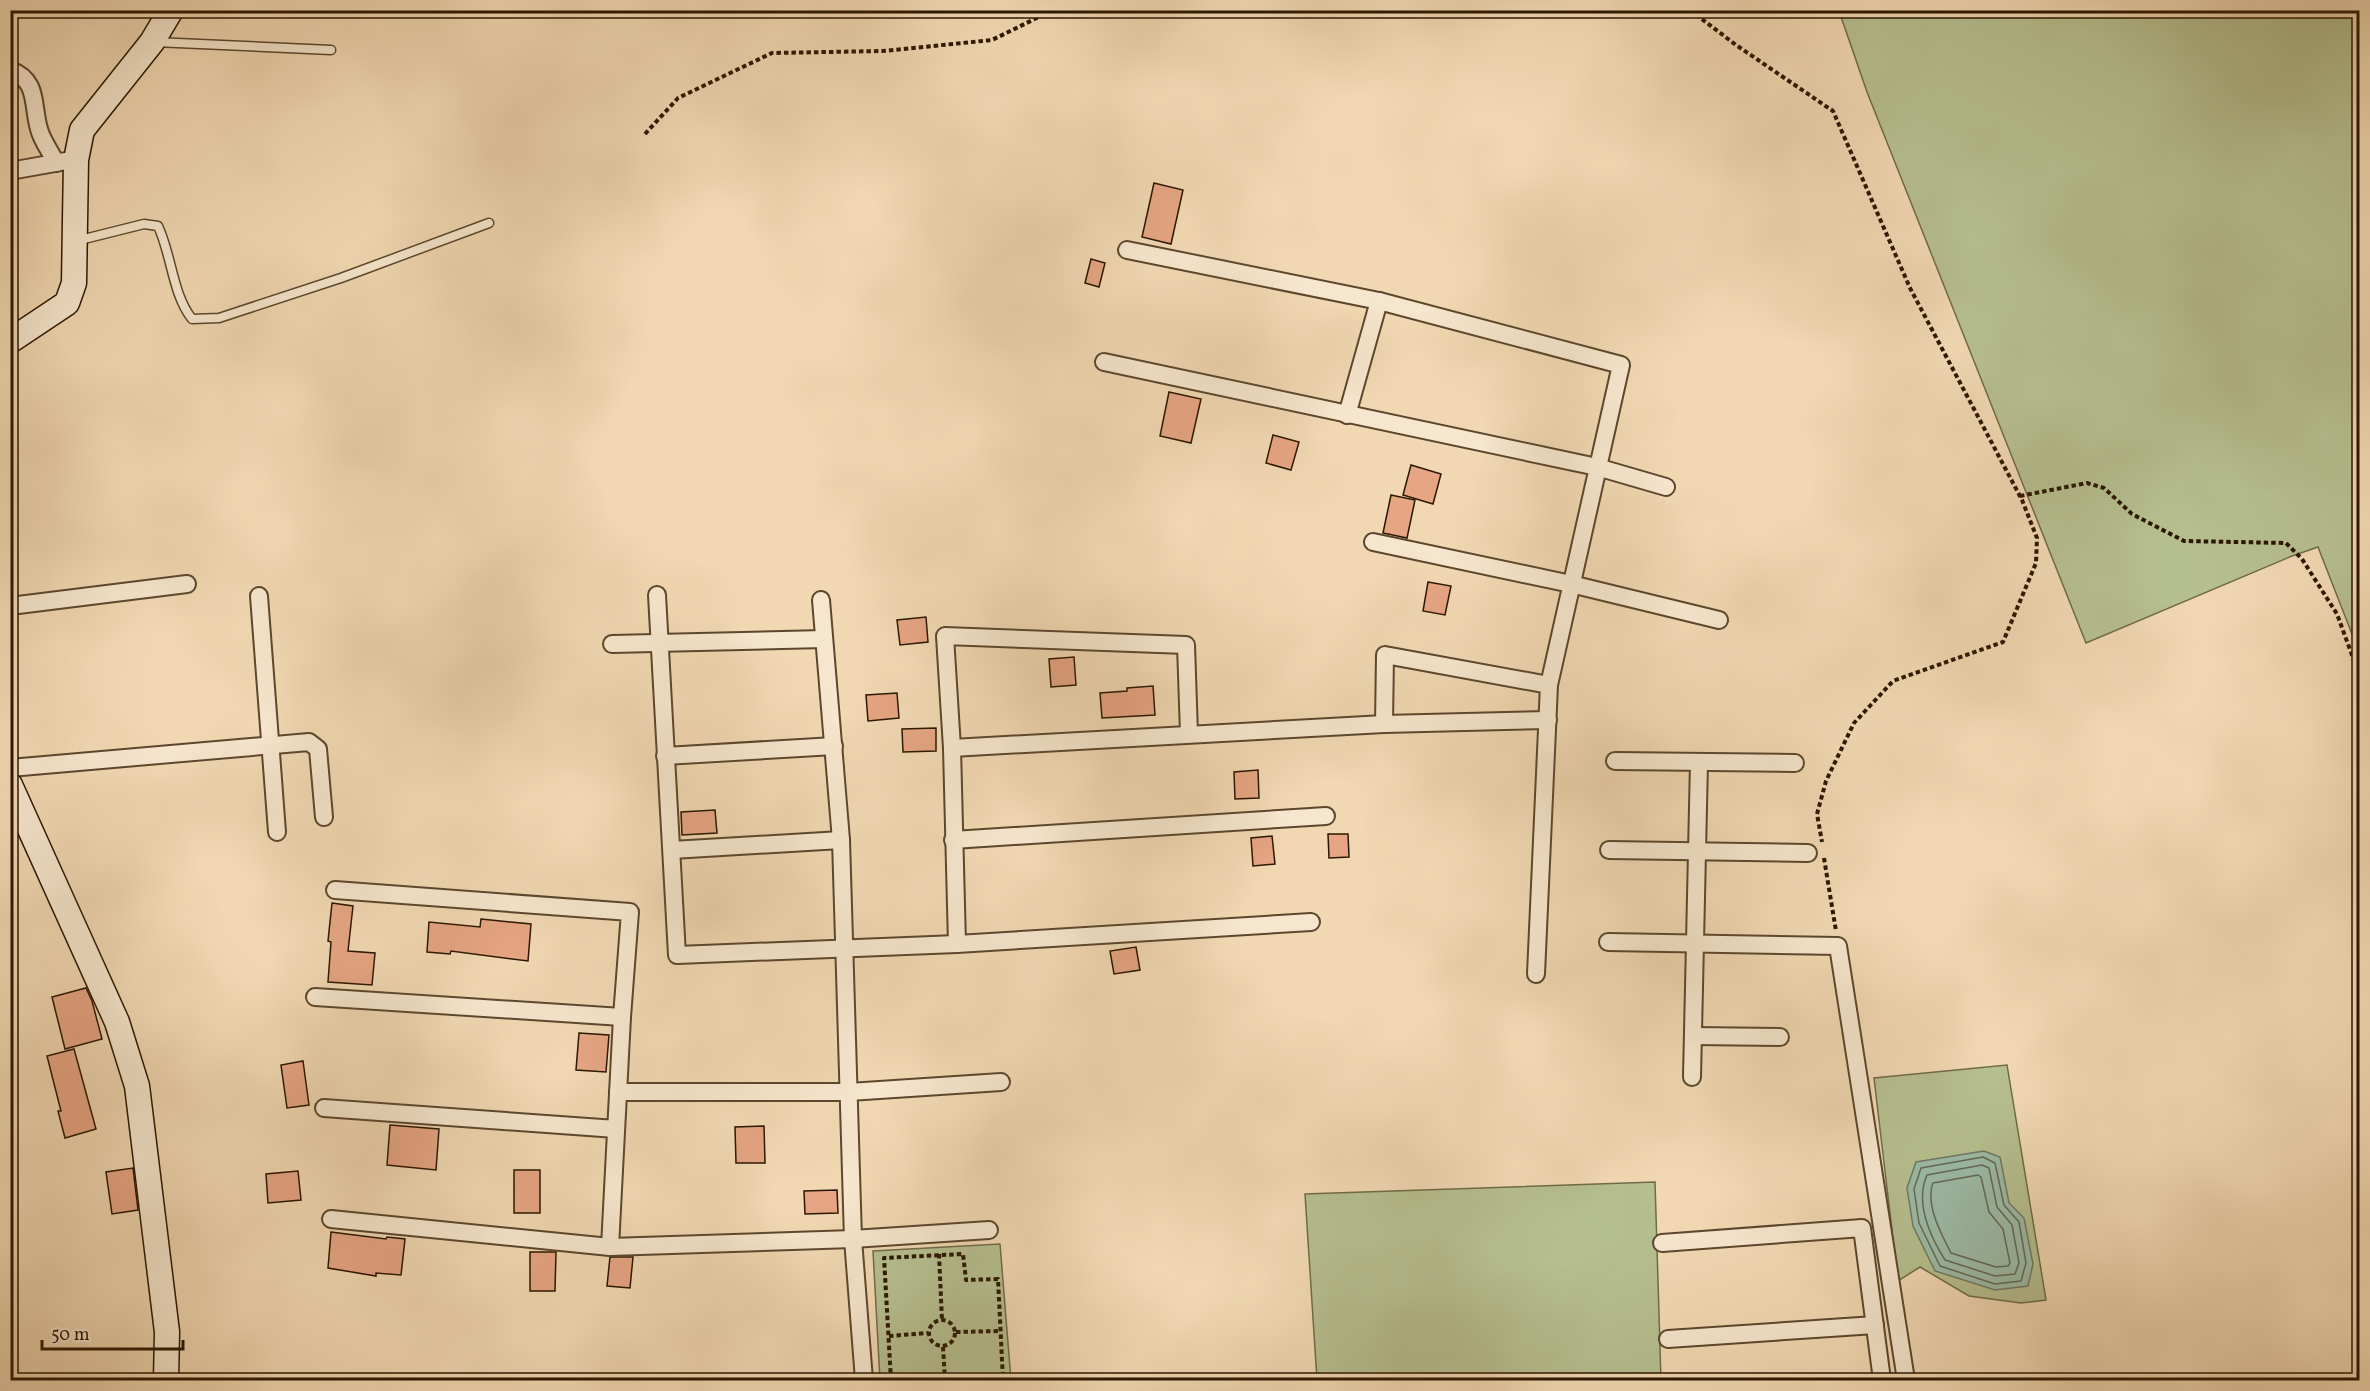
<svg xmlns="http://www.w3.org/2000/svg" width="2370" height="1391" font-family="Vollkorn,serif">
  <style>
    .green { fill: #b6bf8f; stroke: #706b48; stroke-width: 1.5 }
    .water { fill: #9cbba6; stroke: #6f7964; stroke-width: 1.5 }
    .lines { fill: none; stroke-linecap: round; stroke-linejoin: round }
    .shore { stroke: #646954; stroke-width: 1.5 }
    .building { fill: #e6a583; stroke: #2b1701; stroke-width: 1.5 }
    .lane-casing { stroke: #5c472d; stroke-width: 11 }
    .street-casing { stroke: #5c472d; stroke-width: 20 }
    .secondary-casing { stroke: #2b1701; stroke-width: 27 }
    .path { stroke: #2b1701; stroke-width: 4; stroke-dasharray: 4.5 3; stroke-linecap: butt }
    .lane { stroke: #f6e6cd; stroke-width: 8 }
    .street { stroke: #f6e6cd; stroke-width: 16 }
    .secondary { stroke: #f6e6cd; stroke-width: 24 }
  </style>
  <rect width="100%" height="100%" fill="#f1d8b2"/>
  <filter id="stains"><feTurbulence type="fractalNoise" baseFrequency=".00333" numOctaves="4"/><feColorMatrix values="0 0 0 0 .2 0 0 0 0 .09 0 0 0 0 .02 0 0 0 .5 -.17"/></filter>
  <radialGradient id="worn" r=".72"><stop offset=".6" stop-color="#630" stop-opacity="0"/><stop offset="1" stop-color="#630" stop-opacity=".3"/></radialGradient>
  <!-- green -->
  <g class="green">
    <polygon points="1839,11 2359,11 2359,652 2318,547 2292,556 2086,643 1867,92"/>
    <polygon points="2007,1065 2046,1300 2021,1303 1969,1296 1920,1267 1898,1281 1874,1078"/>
    <polygon points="1655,1182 1661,1380 1317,1380 1305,1194"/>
    <polygon points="1000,1244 1011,1380 880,1380 873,1251"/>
  </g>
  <!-- water -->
  <polygon class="water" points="1984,1151 2000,1157 2009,1203 2024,1218 2033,1264 2028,1286 1995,1290 1935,1271 1913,1226 1907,1188 1916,1162"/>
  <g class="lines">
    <!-- shore -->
    <g class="shore">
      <polygon points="1983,1157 1995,1163 2004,1205 2019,1222 2026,1263 2021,1281 1995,1284 1940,1266 1919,1223 1914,1189 1921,1168"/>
      <path d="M1982 1165 1989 1168 1997 1207 2012 1225 2019 1263 2015 1274 1995 1276 1945 1260C1930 1236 1915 1202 1927 1175Z"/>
      <path d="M1978 1175 1981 1177 1989 1212 2003 1229 2010 1263 2008 1266 1996 1267 1951 1253C1941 1234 1925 1204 1933 1183Z"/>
    </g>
  </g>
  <!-- building -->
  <g class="building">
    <polygon points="1154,183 1183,190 1171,244 1142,237"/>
    <polygon points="1091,259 1105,263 1099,287 1085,283"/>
    <polygon points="1169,392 1201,399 1191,443 1160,436"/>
    <polygon points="1273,435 1299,442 1291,470 1266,463"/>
    <polygon points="1411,465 1441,474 1433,504 1403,495"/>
    <polygon points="1391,495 1415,500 1407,538 1383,533"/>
    <polygon points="1428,582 1451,586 1445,615 1423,611"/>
    <polygon points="926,617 928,642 900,645 897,620"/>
    <polygon points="1074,657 1076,685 1051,687 1049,659"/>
    <polygon points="1153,686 1155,715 1102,718 1100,693 1127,691 1127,688"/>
    <polygon points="897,693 899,718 868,721 866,695"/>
    <polygon points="936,728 936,751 903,752 902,729"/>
    <polygon points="1258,770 1259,798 1235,799 1234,772"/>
    <polygon points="715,810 717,833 682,835 681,812"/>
    <polygon points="1328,834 1348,834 1349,857 1329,858"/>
    <polygon points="1272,836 1275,864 1253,866 1251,838"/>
    <polygon points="332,903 353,906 348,951 375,953 372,985 328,982 331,942 328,941"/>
    <polygon points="481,919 531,924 528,961 451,951 450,954 427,952 429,922 480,927"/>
    <polygon points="1136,947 1140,970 1114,974 1110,951"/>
    <polygon points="86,988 92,1001 102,1039 65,1049 52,997"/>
    <polygon points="579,1033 609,1035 606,1072 576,1070"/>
    <polygon points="74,1049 96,1129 65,1138 58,1111 61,1111 47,1056"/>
    <polygon points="303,1061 309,1105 287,1108 281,1065"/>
    <polygon points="390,1125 439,1129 436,1170 387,1165"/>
    <polygon points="764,1126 765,1163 736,1163 735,1127"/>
    <polygon points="133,1168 138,1210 112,1214 106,1172"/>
    <rect x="514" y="1170" width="26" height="43"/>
    <polygon points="298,1171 301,1200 268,1203 266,1174"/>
    <polygon points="837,1190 838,1213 805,1214 804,1191"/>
    <polygon points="331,1232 386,1239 387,1237 405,1239 401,1275 376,1273 376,1276 328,1268"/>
    <polygon points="530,1252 556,1252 555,1291 530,1291"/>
    <polygon points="610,1257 633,1257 630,1288 607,1286"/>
  </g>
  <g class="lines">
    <!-- lane casing -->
    <g class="lane-casing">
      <g id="lane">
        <polyline points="155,42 331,50"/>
        <path d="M76 241 144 224 158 226C172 256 172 293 192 319L219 318 341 278 489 223"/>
      </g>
    </g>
    <!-- street casing -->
    <g class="street-casing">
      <g id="street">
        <path d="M10 70C39 80 32 106 39 129 42 141 51 152 56 163"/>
        <polyline points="10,171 66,161"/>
        <polyline points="1127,250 1379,301 1621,365 1549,685 1536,974"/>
        <polyline points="1104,362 1597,467 1666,487"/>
        <polyline points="1347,415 1379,301"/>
        <polyline points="1373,542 1571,584 1719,620"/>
        <polyline points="657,595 677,955 957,944 1311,922"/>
        <polyline points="259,596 277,832"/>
        <polyline points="821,600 841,840 853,1239 864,1380"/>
        <polyline points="10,606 187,584"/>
        <polyline points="612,644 824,639"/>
        <polyline points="1384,724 1385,655 1549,685"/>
        <polyline points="952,748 1384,724 1548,720"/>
        <polyline points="665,756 834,746"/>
        <polyline points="1615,761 1795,763"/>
        <polyline points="10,768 309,742 318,749 324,817"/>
        <polyline points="953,840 1326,816"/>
        <polyline points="672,850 841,840"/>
        <polyline points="1609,850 1808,853"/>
        <polyline points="335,890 630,912 622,1017 610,1247"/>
        <polyline points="1608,942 1838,946 1906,1380"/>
        <polyline points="957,944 952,748 945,636 1186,645 1189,734"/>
        <polyline points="315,997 622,1017"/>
        <polyline points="1693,1036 1780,1037"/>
        <polyline points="1692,1077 1699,762"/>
        <polyline points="618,1092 849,1092 1001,1082"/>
        <polyline points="324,1108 616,1129"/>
        <polyline points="331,1219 610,1247 853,1239 989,1230"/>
        <polyline points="1662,1243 1862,1228 1882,1380"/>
        <polyline points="1668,1339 1875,1325"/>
      </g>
    </g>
    <!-- secondary casing -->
    <g class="secondary-casing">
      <g id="secondary">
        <polyline points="10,341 67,303 74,283 76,160 82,130 152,42 171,10"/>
        <polyline points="10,785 117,1022 137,1086 167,1332 166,1380"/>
      </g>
    </g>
    <!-- path -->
    <g class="path">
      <polyline points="1690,10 1736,45 1833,111 1910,288 2022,500 2037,538 2036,563 2003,642 1893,681 1854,723 1826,781 1817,814 1822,842"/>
      <polyline points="645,134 678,98 772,53 883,51 992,40 1053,10"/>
      <polyline points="2020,496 2087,483 2104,488 2132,514 2184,541 2286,543 2302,559 2337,614 2360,677"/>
      <polyline points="1824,858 1836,931"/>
      <polyline points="939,1254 942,1320"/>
      <circle cx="942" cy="1333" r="13"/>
      <polyline points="956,1332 1000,1331"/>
      <polyline points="889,1336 928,1333"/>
      <polyline points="943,1347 945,1380"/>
      <polyline points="891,1380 884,1258 963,1254 966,1280 998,1279 1003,1380"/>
    </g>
    <!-- lane -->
    <use href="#lane" class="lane"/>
    <!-- street -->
    <use href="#street" class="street"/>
    <!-- secondary -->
    <use href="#secondary" class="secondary"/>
  </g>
  <!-- margin -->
  <rect width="2370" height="1391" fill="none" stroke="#f1d8b2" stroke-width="36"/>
  <rect x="12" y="12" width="2346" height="1367" fill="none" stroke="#2b1701" stroke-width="3"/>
  <rect x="18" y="18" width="2334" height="1355" fill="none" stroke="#2b1701" stroke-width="1.5"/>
  <!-- scale -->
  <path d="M42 1340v9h141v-9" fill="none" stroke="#2b1701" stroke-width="3"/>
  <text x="51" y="1340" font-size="18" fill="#2b1701" stroke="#f6e6cd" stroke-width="4.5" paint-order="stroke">50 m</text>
  <rect width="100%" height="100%" filter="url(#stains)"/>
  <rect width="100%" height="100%" fill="url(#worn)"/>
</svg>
